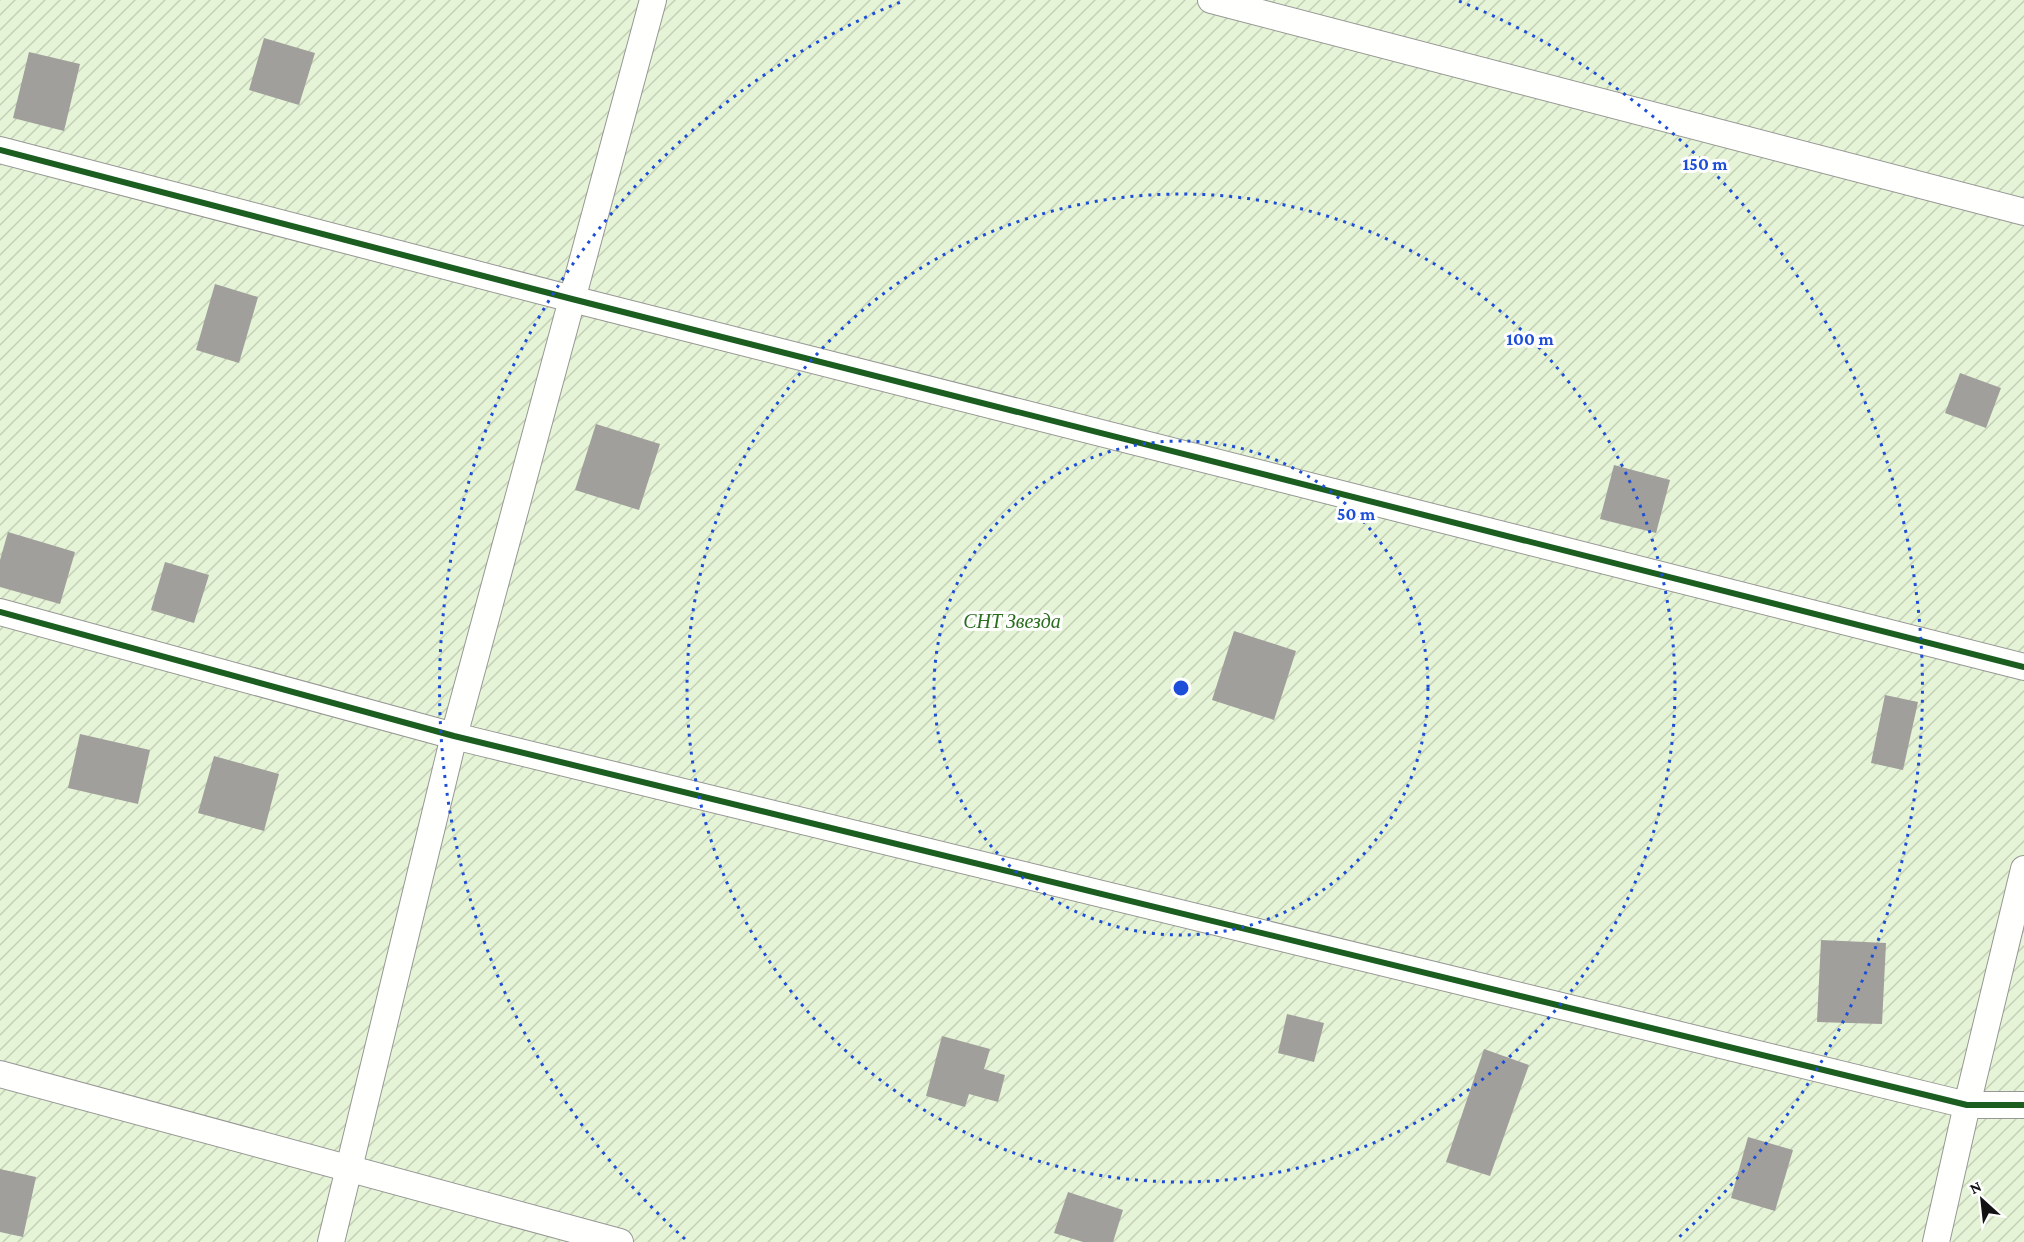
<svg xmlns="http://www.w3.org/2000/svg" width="2024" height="1242" font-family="'Crimson Pro',serif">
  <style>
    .garden { fill: url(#garden-furrows) }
    .building { fill: #a09f9c }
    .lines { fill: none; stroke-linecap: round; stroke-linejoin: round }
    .street-casing { stroke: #979795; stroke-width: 28 }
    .street { stroke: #fffffe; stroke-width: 26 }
    .cycleway-casing { stroke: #fff; stroke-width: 10 }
    .cycleway { stroke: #1b5e20; stroke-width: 6 }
    .ring { fill: none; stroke: #1d4ed8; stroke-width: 3; stroke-dasharray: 3 6 }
    .labels { text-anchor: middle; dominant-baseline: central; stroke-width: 6; stroke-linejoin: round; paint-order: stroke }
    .park-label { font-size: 20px; font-style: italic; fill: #296e1c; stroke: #fff }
    .centre { fill: #1d4ed8; stroke: #fff; stroke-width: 3 }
    .ring-label { font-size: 18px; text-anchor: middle; font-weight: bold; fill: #1d4ed8; stroke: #fff; stroke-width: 6; stroke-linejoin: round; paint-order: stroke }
  </style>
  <defs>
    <pattern id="garden-furrows" width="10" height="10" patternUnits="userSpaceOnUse" patternTransform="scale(1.5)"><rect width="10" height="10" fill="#e5f4d6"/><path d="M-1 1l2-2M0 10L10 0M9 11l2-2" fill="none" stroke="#c3d0b7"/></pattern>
  </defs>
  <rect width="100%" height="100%" fill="#fcfcf7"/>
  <!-- garden -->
  <rect class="garden" x="0" y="0" width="2024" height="1242"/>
  <!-- building -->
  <g class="building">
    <polygon points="264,38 315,53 299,105 249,90"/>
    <polygon points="29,52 80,64 64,131 13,118"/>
    <polygon points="215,284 258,297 239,363 196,350"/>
    <polygon points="1960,373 2001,388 1986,428 1945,413"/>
    <polygon points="596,424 660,444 639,510 575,490"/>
    <polygon points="1614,465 1670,480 1656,533 1600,519"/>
    <polygon points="8,532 75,552 60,604 0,587 0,560"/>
    <polygon points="165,562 209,575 194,623 151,610"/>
    <polygon points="1234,631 1296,651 1274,720 1212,700"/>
    <polygon points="1885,695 1918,702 1903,770 1871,763"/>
    <polygon points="80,734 150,750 138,804 68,788"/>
    <polygon points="214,756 279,774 264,831 198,813"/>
    <polygon points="1821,940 1886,943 1882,1024 1817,1022"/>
    <polygon points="1287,1014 1324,1023 1314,1062 1278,1053"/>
    <polygon points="942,1036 990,1049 984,1069 1005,1075 998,1102 969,1094 965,1107 926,1096"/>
    <polygon points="1484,1049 1529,1065 1490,1176 1446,1162"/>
    <polygon points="1748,1137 1793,1150 1775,1211 1731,1198"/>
    <polygon points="0,1169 36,1177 23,1237 0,1232"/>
    <polygon points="1068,1192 1123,1210 1113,1242 1083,1242 1054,1233"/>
  </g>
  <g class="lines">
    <!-- street casing -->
    <g class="street-casing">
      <g id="street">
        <polyline points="1211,0 2024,212"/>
        <polyline points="0,150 572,299 2024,667"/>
        <polyline points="0,612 454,736 1967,1105 2024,1105"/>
        <polyline points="0,1074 620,1242"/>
        <polyline points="331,1242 454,736 653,0"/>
        <polyline points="1936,1242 1967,1105 2024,869"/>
      </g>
    </g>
    <!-- street -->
    <use href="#street" class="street"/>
    <!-- cycleway casing -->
    <g class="cycleway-casing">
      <g id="cycleway">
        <polyline points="0,150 572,299 2024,667"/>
        <polyline points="0,612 454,736 1967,1105 2024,1105"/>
      </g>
    </g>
    <!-- cycleway -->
    <use href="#cycleway" class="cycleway"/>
  </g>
  <!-- distance rings -->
  <g class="ring">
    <circle cx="1181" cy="688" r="247"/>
    <circle cx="1181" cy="688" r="494"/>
    <path d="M685 1239A741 741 0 0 1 903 1M1459 1A741 741 0 0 1 1677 1239"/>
  </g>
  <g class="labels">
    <!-- park labels -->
    <g class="park-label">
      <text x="1012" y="621">СНТ Звезда</text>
    </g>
  </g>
  <circle cx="1181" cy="688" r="9" class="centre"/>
  <g class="ring-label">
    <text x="1705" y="170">150 m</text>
    <text x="1530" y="345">100 m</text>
    <text x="1356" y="520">50 m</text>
  </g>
  <!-- north arrow -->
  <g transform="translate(1982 1200) rotate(333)" stroke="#ffffff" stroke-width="4.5" paint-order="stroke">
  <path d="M0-4.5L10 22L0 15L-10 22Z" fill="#111111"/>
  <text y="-9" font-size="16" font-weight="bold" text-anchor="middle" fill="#111111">N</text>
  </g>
</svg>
